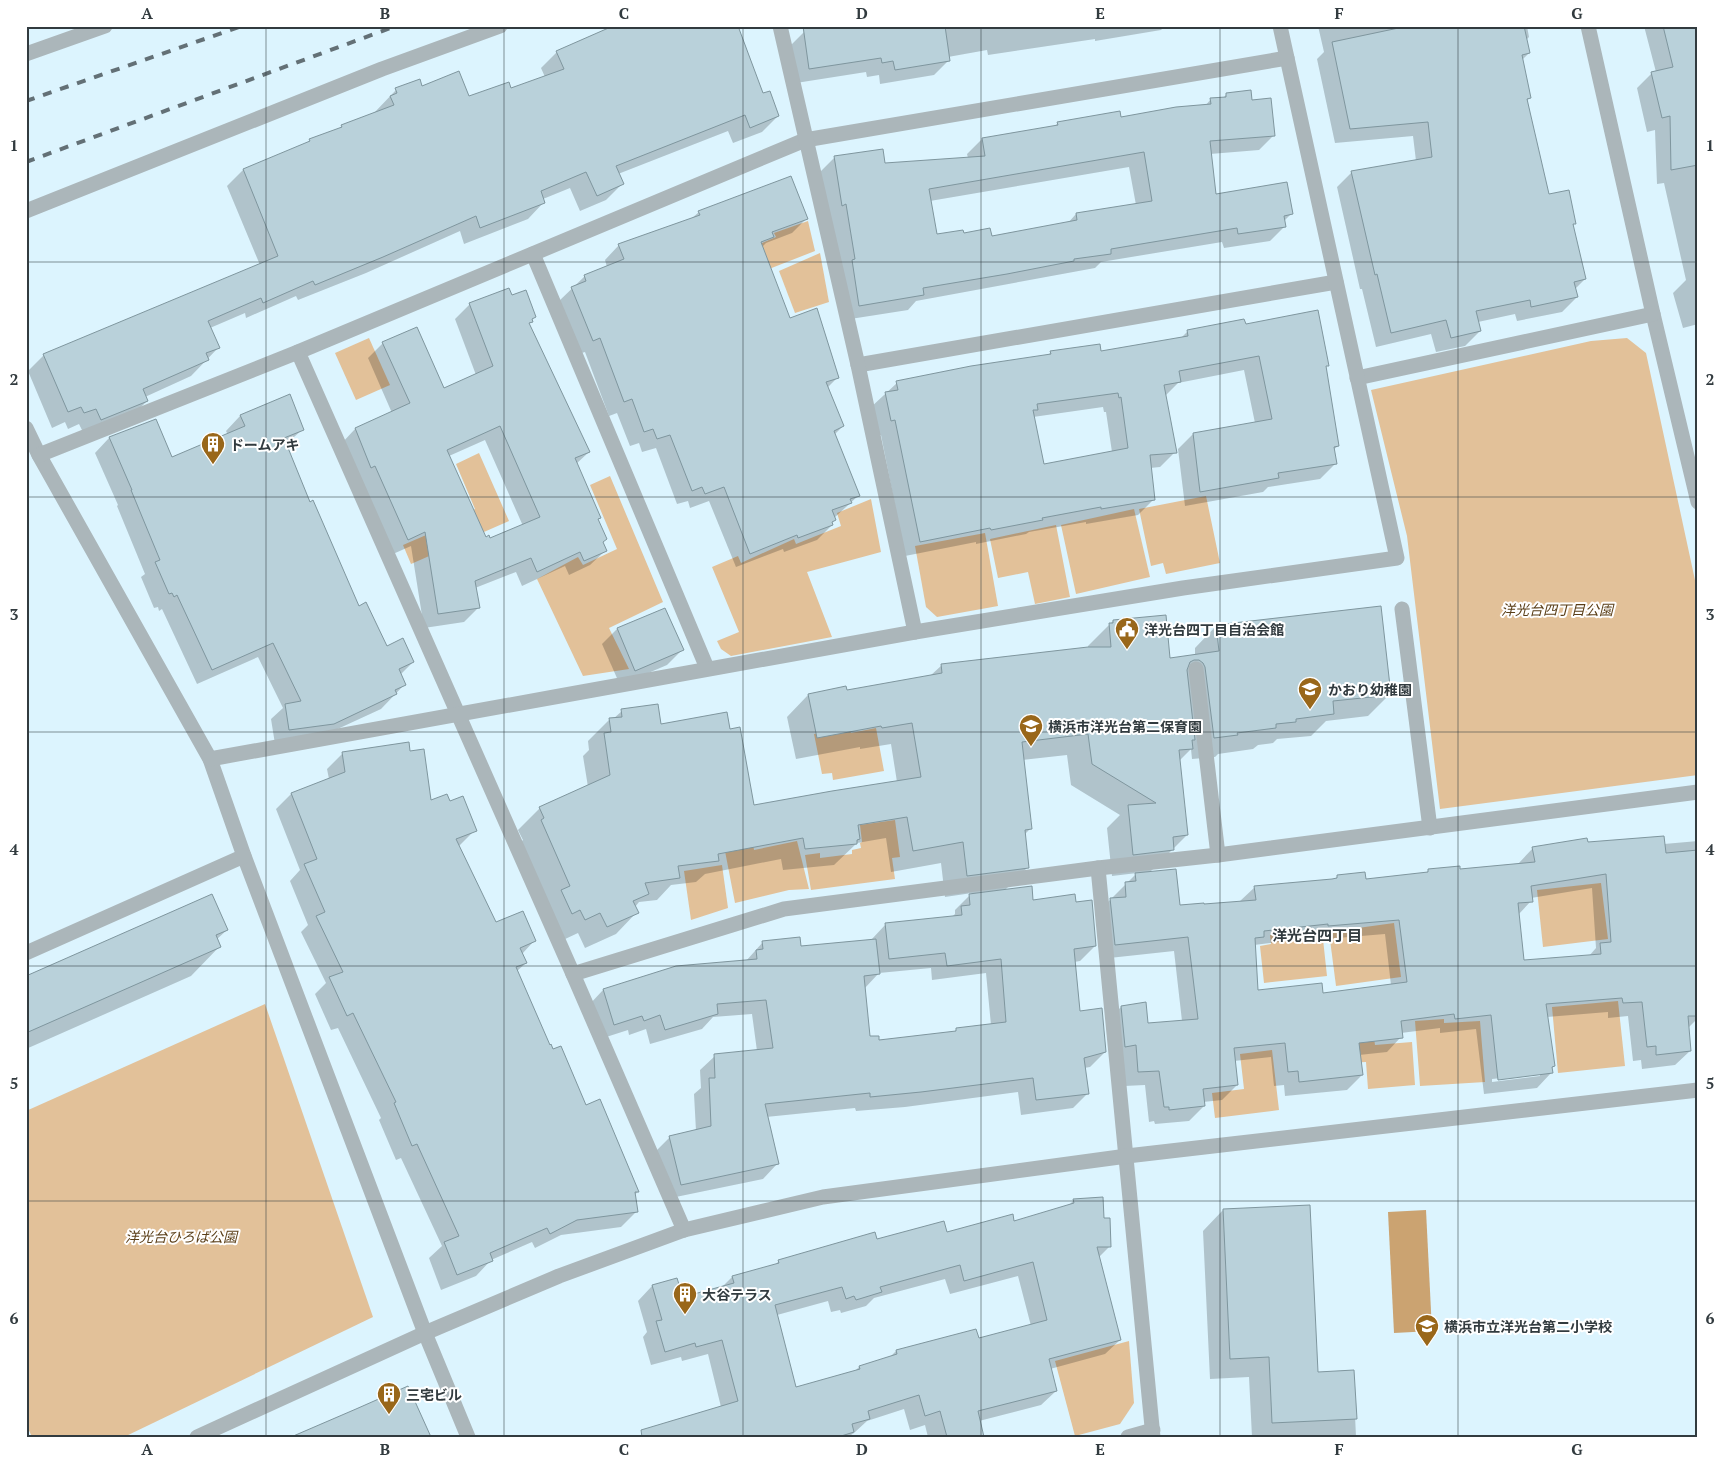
<svg xmlns="http://www.w3.org/2000/svg" width="1724" height="1463" font-family="'PT Serif','Noto Sans JP',serif">
  <style>
    .green { fill: #e2c199 }
    .water { fill: #cba371 }
    .shadow { fill: #0003; fill-rule: evenodd }
    .building { fill: #b9d1da; stroke: #7f969e; fill-rule: evenodd }
    .lines { fill: none; stroke-linecap: round; stroke-linejoin: round }
    .minor { stroke: #abb6ba; stroke-width: 15 }
    .rail { stroke: #637076; stroke-width: 4; stroke-dasharray: 9 9; stroke-linecap: butt }
    .grid { fill: none; stroke: #323b3f; stroke-width: 1; stroke-opacity: 0.55 }
    .labels { text-anchor: middle; dominant-baseline: central; stroke-width: 4; stroke-linejoin: round; paint-order: stroke }
    .poi-label { font-size: 14px; font-weight: bold; fill: #323b3f; stroke: #fff; text-anchor: start }
    .park-label { font-size: 14px; font-style: italic; fill: #5a3e17; stroke: #fff }
    .neighbourhood-label { font-size: 15px; font-weight: bold; fill: #323b3f; stroke: #fff }
    .neatline { fill: none; stroke: #323b3f; stroke-width: 2 }
    .grid-label { font-size: 16px; text-anchor: middle; font-weight: bold; fill: #323b3f }
  </style>
  <rect width="100%" height="100%" fill="#dcf4fe"/>
  <!-- green -->
  <g class="green">
    <polygon points="808,221 815,251 746,278 737,254 776,237 774,233"/>
    <polygon points="820,253 829,302 795,313 779,271"/>
    <polygon points="369,338 390,385 356,400 335,353"/>
    <polygon points="1627,338 1646,353 1698,594 1698,775 1440,809 1407,536 1371,390 1591,341"/>
    <polygon points="479,453 509,521 411,564 403,545 447,526 446,522 475,509 456,464"/>
    <polygon points="610,476 663,602 609,628 629,669 583,676 537,579 578,557 583,565 617,549 590,485"/>
    <polygon points="1206,496 1220,563 1166,574 1163,563 1151,566 1139,509"/>
    <polygon points="871,499 881,552 807,572 832,637 731,656 721,649 717,641 739,632 712,567 738,556 741,563 794,539 796,544 841,526 837,513"/>
    <polygon points="1134,509 1150,577 1076,594 1061,525"/>
    <polygon points="1056,525 1070,597 1035,604 1028,572 998,578 990,539"/>
    <polygon points="985,533 998,606 937,617 926,607 915,546"/>
    <polygon points="849,728 851,733 876,728 884,771 833,780 832,773 822,774 814,734"/>
    <polygon points="895,820 900,857 892,858 895,879 811,890 805,855 820,853 820,858 852,854 852,850 861,848 860,843 862,842 860,825"/>
    <polygon points="797,841 809,889 789,890 735,903 725,851 753,844 754,850"/>
    <polygon points="722,865 728,908 691,920 684,871"/>
    <polygon points="1601,883 1608,939 1543,947 1537,890"/>
    <polygon points="1394,923 1401,977 1336,986 1329,932"/>
    <polygon points="1322,930 1327,976 1264,983 1260,946 1271,944 1270,935"/>
    <polygon points="1618,1001 1625,1066 1558,1073 1552,1007"/>
    <polygon points="265,1004 373,1317 124,1437 32,1437 26,1424 26,1111"/>
    <polygon points="1444,1019 1444,1023 1480,1021 1485,1082 1420,1086 1415,1021"/>
    <polygon points="1373,1031 1375,1045 1412,1042 1415,1085 1368,1089 1366,1062 1346,1063 1343,1033"/>
    <polygon points="1272,1050 1279,1110 1215,1118 1212,1093 1244,1089 1240,1054"/>
    <polygon points="1129,1341 1134,1403 1120,1424 1075,1436 1055,1361"/>
  </g>
  <!-- water -->
  <polygon class="water" points="1426,1210 1432,1331 1394,1333 1388,1212"/>
  <!-- shadow -->
  <g class="shadow">
    <polygon points="615,26 740,26 737,29 763,95 778,116 762,132 733,143 728,131 618,174 622,184 606,200 580,211 570,188 543,199 544,202 528,219 464,244 460,231 366,273 298,300 296,296 246,318 245,313 210,328 218,348 191,376 145,397 147,401 131,417 85,436 79,424 68,429 65,422 52,428 28,371 44,355 260,265 227,186 243,170 306,144 310,140 338,130 342,126 374,113 396,90 422,87 469,98 510,90 545,77 541,68 557,52"/>
    <polygon points="841,26 1165,26 1161,30 1095,41 1095,39 988,55 987,50 948,57 949,60 934,75 880,84 879,75 867,77 866,72 796,83 790,46 804,32"/>
    <polygon points="1318,26 1527,26 1529,37 1526,40 1529,53 1522,60 1530,97 1527,101 1548,196 1575,223 1572,226 1585,279 1575,289 1577,297 1562,312 1517,321 1515,314 1478,322 1480,331 1465,346 1436,352 1431,334 1376,347 1362,289 1360,289 1337,187 1352,172 1416,161 1413,136 1335,143 1317,59 1324,52"/>
    <polygon points="1644,26 1698,26 1698,324 1683,328 1673,293 1686,280 1664,183 1657,184 1655,130 1647,132 1637,88 1652,73 1656,72"/>
    <path d="M1227 94 1251 101 1274 135 1259 150 1210 154 1215 195 1291 214 1284 221 1285 226 1270 241 1224 248 1222 242 1101 262 1095 268 916 301 908 310 844 320 820 172 835 157 884 164 968 158 967 154 982 139 1054 127 1058 123 1120 118 1205 106 1211 99 1223 98ZM1129 167 1136 205 1076 214 1067 224 991 238 963 234 936 236 930 201Z"/>
    <polygon points="699,212 806,219 792,233 766,243 762,247 789,319 837,378 827,388 843,426 834,435 858,496 834,518 831,523 832,525 817,540 784,552 783,549 736,567 709,501 690,508 688,501 677,504 656,448 642,452 639,443 630,446 617,413 609,416 585,352 578,354 558,302 585,276 607,267 605,260 619,245 691,219"/>
    <path d="M511 297 534 317 528 325 589 452 576 464 600 518 597 520 602 543 605 551 590 565 569 575 565 566 522 586 516 572 475 588 479 607 464 622 424 628 411 546 393 554 341 444 355 429 392 413 368 358 383 343 444 389 476 375 455 319 470 304ZM485 440 523 526 489 540 485 538 449 456Z"/>
    <path d="M1245 325 1327 365 1325 368 1338 446 1333 450 1335 464 1320 479 1268 487 1263 492 1185 506 1178 449 1193 434 1255 423 1244 370 1178 383 1165 396 1175 452 1160 467 1150 468 1153 500 1138 515 1086 524V522L1029 532 1026 534 976 544V542L905 556 881 435 876 436 870 408 897 383 1048 355 1051 352 1100 353 1180 339 1188 331ZM1103 407 1104 412H1106L1112 452 1043 465 1033 417Z"/>
    <polygon points="289,396 303,429 285,445 309,503 358,608 386,648 413,662 400,675 405,684 381,709 318,738 275,744 271,719 283,708 258,657 197,684 162,609 159,611 158,607 154,608 141,577 145,574 117,506 118,505 95,453 109,438 155,420 172,458 228,435 226,431 240,416"/>
    <polygon points="665,609 682,650 667,665 620,685 602,644 617,629"/>
    <path d="M1113 621 1169 660 1195 656V648L1216 626 1390 694 1368 716 1326 721 1311 736 1277 739 1273 743 1258 745 1253 749 1218 754 1215 757 1192 759 1191 749 1179 761 1187 835 1149 873 1179 907 1239 902 1255 887 1334 880 1338 876 1364 880 1425 874 1429 870H1459L1518 864 1533 848 1587 844H1664L1698 841V1018L1688 1028 1690 1051 1675 1065 1642 1069 1641 1060 1633 1061 1628 1016 1608 1018V1012L1547 1017 1554 1066 1551 1069V1073L1537 1088 1484 1094 1476 1029 1440 1033V1028L1401 1033V1037L1387 1052 1359 1055 1362 1075 1347 1090 1285 1096 1284 1085 1274 1086 1271 1057 1234 1061 1237 1085 1222 1100 1203 1102 1204 1106 1189 1121 1155 1124 1154 1121 1149 1122 1145 1085 1124 1086 1106 1022 1121 1007 1147 1024 1182 1021 1174 951 1100 959 1096 914 1137 873 1112 876 1107 828 1120 815 1071 785 1067 755 1022 760 1031 828 1024 835 1028 867 1004 891 1032 901 1075 903 1095 946 1080 961 1074 962 1079 1012 1105 1052 1090 1067 1084 1068 1088 1093 1073 1108 1021 1115 1018 1092 905 1107 856 1111 855 1108 766 1117 777 1164 763 1179 666 1199 655 1152 670 1137 696 1131 694 1094 701 1088 700 1070 715 1056 757 1051 752 1014 713 1017 702 1029 650 1044 646 1029 629 1035 628 1030 600 1039 589 1005 603 990 746 961 763 942 800 947 871 940 886 924 952 917 955 914V910L972 893 945 897 941 863 891 872 886 838 857 843 834 865 783 870 781 859 705 874 696 882 671 885 657 900 639 902 635 907 637 912 616 934 585 948 578 933 563 940 520 843 523 840 518 830 540 808 588 787 583 756 589 750 588 741 610 719H613L622 711 660 726 729 730 753 807 897 782 891 744 860 749V747L796 759 787 717 808 695 846 692 930 676 942 665 1088 648V646ZM1592 888 1596 948 1589 956 1523 961 1518 915 1531 901V898ZM1385 934 1391 985 1322 994 1257 992 1254 945 1313 938V940ZM931 968 932 980 986 973 991 1025 956 1030 953 1033 878 1041 869 1038 864 989 879 973ZM1540 1074V1076L1492 1082V1079Z"/>
    <polygon points="409,752 430,802 449,803 475,830 458,847 495,924 534,941 522,954 526,963 517,971 549,1046 638,1192 634,1195 637,1211 621,1227 561,1235 535,1248 532,1242 491,1260 476,1276 441,1290 429,1258 442,1246 401,1158 396,1160 379,1120 381,1118 338,1028 331,1030 315,994 326,983 301,932 308,925 290,881 300,870 276,809 291,794 329,779 327,769 343,753"/>
    <polygon points="227,930 217,939 220,946 191,976 26,1049 26,978"/>
    <path d="M1074 1200 1103 1220 1110 1246 1098 1258 1120 1340 1105 1354 1050 1369 1056 1391 1041 1405 979 1421 983 1437H928L925 1425 910 1430 904 1409 867 1421 854 1433 848 1437H662L721 1407 708 1354 682 1361 681 1357 651 1365 643 1337 647 1332 638 1301 652 1286 676 1280 682 1298 722 1287 732 1277 775 1265 779 1261 876 1240 946 1234 1014 1222 1067 1207ZM1018 1276 1031 1326 978 1340 896 1351 889 1358 859 1367 855 1371 795 1389 777 1315 828 1301 831 1312 840 1310 841 1313 866 1306 874 1298 945 1279 950 1294Z"/>
    <polygon points="1223,1210 1317,1373 1353,1371 1356,1437 1252,1437 1249,1377 1210,1379 1203,1231"/>
  </g>
  <!-- building -->
  <g class="building">
    <polygon points="613,26 738,26 763,93 770,91 779,116 750,128 745,115 616,166 624,184 597,196 586,172 541,191 545,203 480,228 476,216 383,257 315,285 313,281 263,303 261,298 208,321 220,348 206,353 209,360 143,389 148,401 101,420 96,409 84,413 81,407 68,412 43,354 278,256 243,169 310,141 309,139 342,127 341,125 394,105 390,96 397,93 395,88 420,79 422,86 459,71 469,96 509,82 511,88 564,69 556,51"/>
    <polygon points="803,26 945,26 950,61 895,70 893,61 882,63 881,58 809,69"/>
    <polygon points="1408,26 1524,26 1530,53 1522,55 1531,98 1527,99 1549,194 1569,190 1576,224 1573,224 1586,279 1574,282 1578,297 1531,307 1530,300 1476,311 1481,331 1451,338 1446,320 1391,333 1377,274 1375,275 1351,171 1432,157 1428,122 1350,129 1332,42"/>
    <polygon points="1663,26 1698,26 1698,165 1671,170 1670,116 1662,118 1651,72 1673,67"/>
    <path d="M1251 90 1252 100 1271 98 1275 136 1210 141 1216 194 1287 182 1293 214 1284 216 1286 227 1238 234 1237 228 1111 249V254L1074 259V261L1007 274 923 288 924 295 859 306 852 260 855 259 846 204 842 206 834 156 883 149 885 163 985 156 982 138 1058 125 1057 122 1120 111 1121 117 1176 107 1211 104 1210 98 1226 97V93ZM1144 152 1152 201 1076 213 1077 220 992 236 990 228 964 233 963 230 937 234 929 189Z"/>
    <polygon points="791,176 808,219 772,232 774,237 761,242 790,318 817,308 839,378 826,382 844,426 834,431 860,496 850,499 852,503 832,510 836,520 832,522 833,525 798,538 797,535 750,554 724,487 705,494 702,487 692,491 670,435 657,439 653,429 644,432 632,399 624,402 600,338 593,341 571,287 586,281 584,275 624,259 618,244 700,215 698,211"/>
    <path d="M509 288 512 295 526 290 536 317 532 319 533 322 529 323 590 452 575 458 601 518 598 519 607 539 603 542 607 551 584 561 580 552 537 572 531 558 475 581 480 608 438 614 425 532 408 540 375 466 371 468 355 428 410 403 382 342 417 327 444 388 493 366 469 303ZM500 426 540 517 490 538 489 535 486 537 447 450Z"/>
    <path d="M1318 310 1329 366H1326L1339 446 1334 447 1337 464 1278 473 1279 478 1200 492 1193 433 1272 419 1259 356 1179 371 1181 382 1164 385 1177 453 1150 455 1155 500 1101 509V507L1042 518 1043 520 991 530 990 528 920 542 895 420 891 421 885 392 898 390 896 381 971 366 1051 354 1050 351 1100 344 1101 351 1188 336 1187 330 1244 319 1246 324ZM1118 393 1119 398 1121 397 1128 448 1044 464 1033 410H1038L1037 404Z"/>
    <polygon points="290,394 304,430 284,438 310,502 313,500 359,606 366,602 387,646 403,638 414,662 399,669 406,685 395,690 397,694 334,724 289,730 285,704 301,701 273,643 212,670 177,595 174,597 172,593 169,594 155,562 160,560 131,490 132,490 109,437 156,419 172,457 245,426 240,415"/>
    <polygon points="1381,606 1391,695 1333,701 1334,714 1296,719 1296,722 1276,724 1276,728 1237,733 1238,735 1214,738 1205,667 1203,663 1199,660 1194,660 1190,662 1187,670 1195,740 1192,740 1193,749 1179,750 1188,835 1173,837 1174,850 1133,855 1128,805 1156,803 1092,764 1088,734 1022,742 1032,829 1025,830 1029,868 967,876 963,842 913,851 907,817 858,825 860,839 857,840 857,844 805,849 803,838 718,854 719,861 678,866 680,878 645,883 649,894 633,901 639,913 607,927 600,913 585,920 580,910 572,914 561,890 570,886 541,820 544,818 539,807 610,775 604,733 611,732 609,718 622,717 621,709 658,704 661,724 727,712 730,729 740,727 754,805 832,791 921,777 912,723 882,728 881,726 817,738 808,694 846,686 847,690 942,673 941,664 1088,647 1111,647 1109,623 1113,623 1113,620 1166,615 1170,658 1219,651 1216,625"/>
    <polygon points="665,608 684,650 635,671 617,628"/>
    <polygon points="409,742 410,751 424,749 431,800 447,794 450,801 463,796 477,831 456,839 496,922 523,911 536,941 520,948 527,963 516,967 550,1045 551,1044 553,1049 561,1046 586,1105 600,1099 639,1192 635,1192 638,1212 577,1220 550,1234 547,1228 490,1253 493,1261 457,1275 444,1242 459,1236 417,1144 412,1146 394,1103 396,1102 353,1013 347,1016 329,977 343,972 316,916 325,912 304,864 317,859 291,793 345,772 342,752"/>
    <path d="M1664 836 1666 853 1698 850V1016H1688L1691 1051 1656 1055V1046L1647 1047 1642 1002 1623 1003 1622 998 1546 1004 1555 1066 1552 1067 1553 1073 1498 1080 1491 1015 1455 1019 1454 1014 1401 1021 1403 1038 1359 1043 1363 1075 1299 1082 1298 1071 1288 1072 1285 1043 1234 1048 1238 1085 1203 1089 1205 1106 1169 1110V1107H1164L1159 1071 1138 1072 1136 1045 1125 1047 1121 1006 1146 1002 1148 1023 1198 1019 1188 937 1115 945 1110 898 1126 897 1125 882 1136 881 1135 873 1176 869 1180 905 1204 903V904L1256 900 1254 886 1332 879 1337 878V875L1365 872 1366 879 1428 872V869L1460 866V869L1535 862 1532 847 1587 838 1588 842ZM1606 874 1611 942 1600 943 1601 954 1524 960 1518 903 1533 902 1531 886ZM1399 920 1407 982 1323 993 1322 983 1258 990 1255 938 1264 937V931L1328 924V926Z"/>
    <polygon points="1032,886 1033,900 1075,894 1076,902 1092,900 1096,946 1074,949 1080,1011 1102,1008 1106,1052 1084,1058 1089,1094 1036,1100 1033,1078 921,1092 870,1097 870,1093 765,1104 779,1164 681,1185 669,1136 711,1126 709,1078 715,1078 714,1054 773,1048 766,1000 717,1004 718,1014 665,1030 660,1015 644,1021 642,1016 614,1025 603,989 676,966 757,959 756,950 763,949 762,941 800,937 801,946 876,939 880,974 864,976 870,1036 879,1036 879,1040 956,1031 956,1028 1006,1022 1001,959 947,966 945,953 889,959 885,923 962,915 961,906 970,905 969,894"/>
    <polygon points="212,894 228,930 216,935 221,947 26,1033 26,976"/>
    <path d="M1103 1197 1104 1218H1110L1111 1247H1097L1121 1340 1049 1359 1057 1391 978 1411 984 1437H947L940 1411 925 1416 919 1395 868 1411 870 1419 852 1424 854 1432 838 1437H642L641 1430 738 1401 722 1340 696 1347 695 1343 665 1352 656 1321 662 1320 652 1285 677 1278 683 1297 734 1283 732 1276 779 1263 778 1260 875 1232 877 1239 944 1221 947 1232 1013 1214 1014 1221 1074 1203 1073 1199ZM1033 1262 1047 1320 979 1338 976 1329 896 1350 897 1354 859 1366 860 1369 796 1387 775 1305 842 1287 846 1299 854 1296 856 1300 882 1292 880 1287 960 1265 964 1281Z"/>
    <polygon points="1310,1205 1318,1372 1354,1370 1357,1419 1272,1423 1269,1357 1230,1359 1223,1209"/>
    <polygon points="408,1386 431,1437 291,1437 356,1409"/>
  </g>
  <g class="lines">
    <!-- minor -->
    <g class="minor">
      <polyline points="1588,26 1653,314 1698,502"/>
      <polyline points="26,54 105,26"/>
      <polyline points="1287,58 805,140 298,352 573,974 784,909 1098,868 1218,855 1698,792"/>
      <polyline points="26,211 382,69 500,26"/>
      <polyline points="533,254 707,668"/>
      <polyline points="858,365 1336,282"/>
      <polyline points="1357,378 1653,314"/>
      <polyline points="26,428 39,455 210,759 244,856 425,1333 468,1437"/>
      <polyline points="39,455 298,352"/>
      <polyline points="1402,609 1430,828"/>
      <polyline points="915,632 1183,588 1397,558 1280,26"/>
      <polyline points="1196,669 1218,855"/>
      <path d="M210 759C445 718 680 673 915 632L858 365 780 26"/>
      <polyline points="1098,868 1153,1437"/>
      <polyline points="26,953 244,856"/>
      <polyline points="573,974 684,1230"/>
      <polyline points="197,1437 425,1333 559,1276 684,1230 823,1197 1127,1156 1698,1090"/>
      <polyline points="1128,1437 1153,1430"/>
    </g>
    <!-- rail -->
    <g class="rail">
      <polyline points="26,101 242,26"/>
      <polyline points="26,162 396,26"/>
    </g>
  </g>
  <!-- grid -->
  <path class="grid" d="M266 26V1437M504 26V1437M743 26V1437M981 26V1437M1220 26V1437M1458 26V1437M26 262H1698M26 497H1698M26 732H1698M26 966H1698M26 1201H1698"/>
  <!-- icons -->
  <defs>
    <g id="building-pin" transform="scale(1.25)"><path d="M0 17L-7.5 6A9.5 9.5 0 1 1 7.5 6Z" fill="#99671a" stroke="#fff"/><path d="M-4-6H4V6H1V3H-1V6H-4ZM-2.5-4.3h1.7v1.8h-1.7ZM.8-4.3h1.7v1.8H.8ZM-2.5-1h1.7V.8h-1.7ZM.8-1h1.7V.8H.8Z" fill="#fff"/></g>
    <g id="civic-pin" transform="scale(1.25)"><path d="M0 17L-7.5 6A9.5 9.5 0 1 1 7.5 6Z" fill="#99671a" stroke="#fff"/><path d="M-.6-6.5H3V-4.5H.6V-3L4-1V1h2V6H-6V1h2V-1L-.6-3ZM-1.2 2.5V6h2.4V2.5Z" fill="#fff"/></g>
    <g id="school-pin" transform="scale(1.25)"><path d="M0 17L-7.5 6A9.5 9.5 0 1 1 7.5 6Z" fill="#99671a" stroke="#fff"/><path d="M0-5L7-2L0 1L-7-2ZM-4 1L0 2.5L4 1V4Q0 6-4 4Z" fill="#fff"/></g>
  </defs>
  <g fill-rule="evenodd">
    <use href="#building-pin" x="213" y="444"/>
    <use href="#civic-pin" x="1127" y="629"/>
    <use href="#school-pin" x="1310" y="689"/>
    <use href="#school-pin" x="1031" y="726"/>
    <use href="#building-pin" x="685" y="1294"/>
    <use href="#school-pin" x="1427" y="1326"/>
    <use href="#building-pin" x="389" y="1394"/>
  </g>
  <g class="labels">
    <!-- poi labels -->
    <g class="poi-label">
      <text x="230" y="444">ドームアキ</text>
      <text x="1144" y="629">洋光台四丁目自治会館</text>
      <text x="1328" y="689">かおり幼稚園</text>
      <text x="1048" y="726">横浜市洋光台第二保育園</text>
      <text x="702" y="1294">大谷テラス</text>
      <text x="1444" y="1326">横浜市立洋光台第二小学校</text>
      <text x="406" y="1394">三宅ビル</text>
    </g>
    <!-- park labels -->
    <g class="park-label">
      <text x="1557" y="609">洋光台四丁目公園</text>
      <text x="181" y="1236">洋光台ひろば公園</text>
    </g>
    <!-- neighbourhood labels -->
    <g class="neighbourhood-label">
      <text x="1317" y="935">洋光台四丁目</text>
    </g>
  </g>
  <!-- border -->
  <rect width="1724" height="1463" fill="none" stroke="#ffffff" stroke-width="55"/>
  <rect x="28" y="28" width="1668" height="1408" class="neatline"/>
  <g class="grid-label">
    <text x="147" y="19">A</text>
    <text x="385" y="19">B</text>
    <text x="624" y="19">C</text>
    <text x="862" y="19">D</text>
    <text x="1100" y="19">E</text>
    <text x="1339" y="19">F</text>
    <text x="1577" y="19">G</text>
    <text x="14" y="151">1</text>
    <text x="1710" y="151">1</text>
    <text x="14" y="385">2</text>
    <text x="1710" y="385">2</text>
    <text x="14" y="620">3</text>
    <text x="1710" y="620">3</text>
    <text x="14" y="855">4</text>
    <text x="1710" y="855">4</text>
    <text x="14" y="1089">5</text>
    <text x="1710" y="1089">5</text>
    <text x="14" y="1324">6</text>
    <text x="1710" y="1324">6</text>
    <text x="147" y="1455">A</text>
    <text x="385" y="1455">B</text>
    <text x="624" y="1455">C</text>
    <text x="862" y="1455">D</text>
    <text x="1100" y="1455">E</text>
    <text x="1339" y="1455">F</text>
    <text x="1577" y="1455">G</text>
  </g>
</svg>
